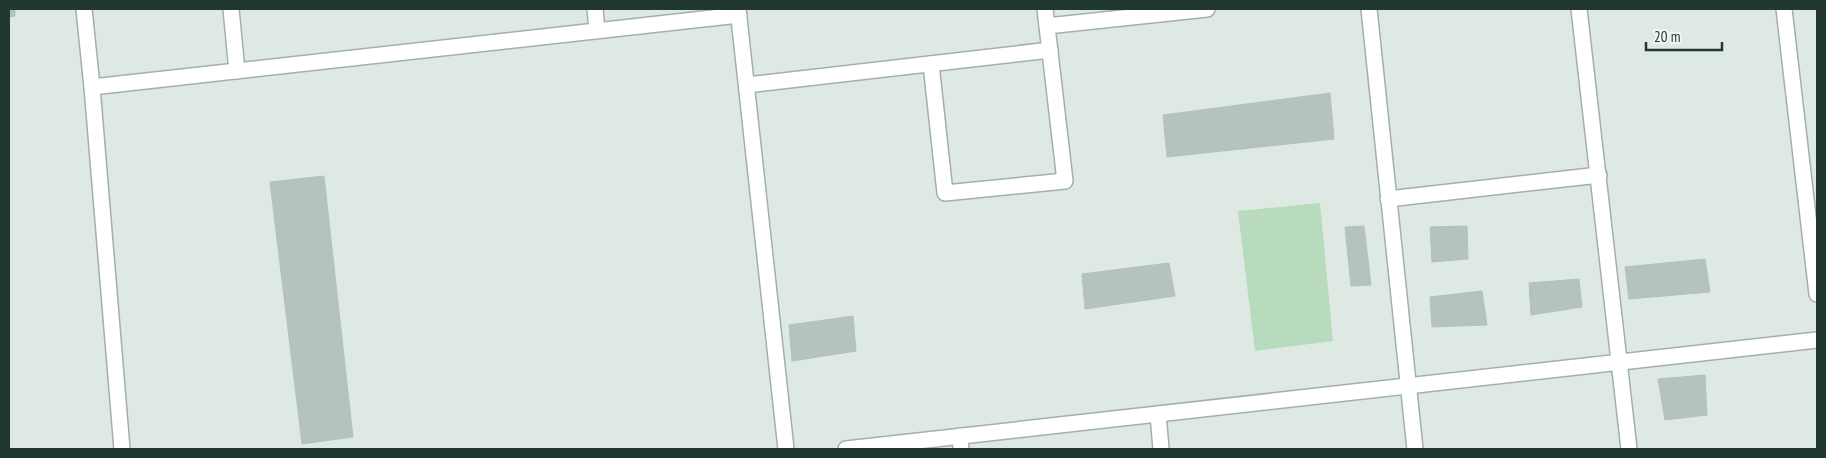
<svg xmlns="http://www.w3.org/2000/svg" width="1826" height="458" font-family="'PT Sans Narrow',sans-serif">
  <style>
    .green { fill: #b8dabd }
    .building { fill: #b4c4bc; stroke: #b2c2b9 }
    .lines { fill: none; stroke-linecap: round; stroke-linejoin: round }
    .minor-casing { stroke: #a2b0a9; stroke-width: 18 }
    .tertiary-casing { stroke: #a2b0a9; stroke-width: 18 }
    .minor { stroke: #fff; stroke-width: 15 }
    .tertiary { stroke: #fff; stroke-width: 15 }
  </style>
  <rect width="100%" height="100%" fill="#dfe9e3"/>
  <!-- green -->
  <polygon class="green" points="1320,203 1333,341 1255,351 1238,211"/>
  <!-- building -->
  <g class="building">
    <polygon points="9,9 15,9 15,16 9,17"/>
    <polygon points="1330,93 1334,139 1167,157 1163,115"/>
    <polygon points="324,176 353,437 302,444 270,182"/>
    <polygon points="1364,226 1371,285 1351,286 1345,227"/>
    <polygon points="1467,226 1468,259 1432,262 1430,227"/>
    <polygon points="1705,259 1710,292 1629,299 1625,267"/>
    <polygon points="1169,263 1175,296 1085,309 1082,274"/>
    <polygon points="1579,279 1582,307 1531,315 1529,283"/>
    <polygon points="1482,291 1487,325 1432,327 1430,297"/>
    <polygon points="853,316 856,351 792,361 789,325"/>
    <polygon points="1705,375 1707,415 1665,420 1658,379"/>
  </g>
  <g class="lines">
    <!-- minor casing -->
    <g class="minor-casing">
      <g id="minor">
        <polyline points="231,9 237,71"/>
        <polyline points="595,9 597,30"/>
        <polyline points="738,9 786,449"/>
        <polyline points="1579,9 1629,449"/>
        <polyline points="1784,9 1817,294"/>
        <polyline points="1047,26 1207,9"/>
        <polyline points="931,64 945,193 1065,181 1045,9"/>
        <polyline points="747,85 1050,50"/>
        <polyline points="92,87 739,15"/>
        <polyline points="1388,199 1599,175"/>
        <polyline points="1158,414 1161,449"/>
        <polyline points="960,436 961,449"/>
      </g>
    </g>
    <!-- tertiary casing -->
    <g class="tertiary-casing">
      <g id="tertiary">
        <polyline points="84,9 92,87 122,449"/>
        <polyline points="1369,9 1415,449"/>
        <polyline points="846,449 1817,340"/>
      </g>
    </g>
    <!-- minor -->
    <use href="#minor" class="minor"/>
    <!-- tertiary -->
    <use href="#tertiary" class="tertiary"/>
  </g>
  <!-- border -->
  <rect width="1826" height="458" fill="none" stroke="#21382f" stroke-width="20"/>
  <!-- scale -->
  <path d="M1646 42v8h76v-8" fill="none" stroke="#21382f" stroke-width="2.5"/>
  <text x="1654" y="42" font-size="15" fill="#21382f" stroke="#eff6f2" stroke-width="4" paint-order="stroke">20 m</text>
</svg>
